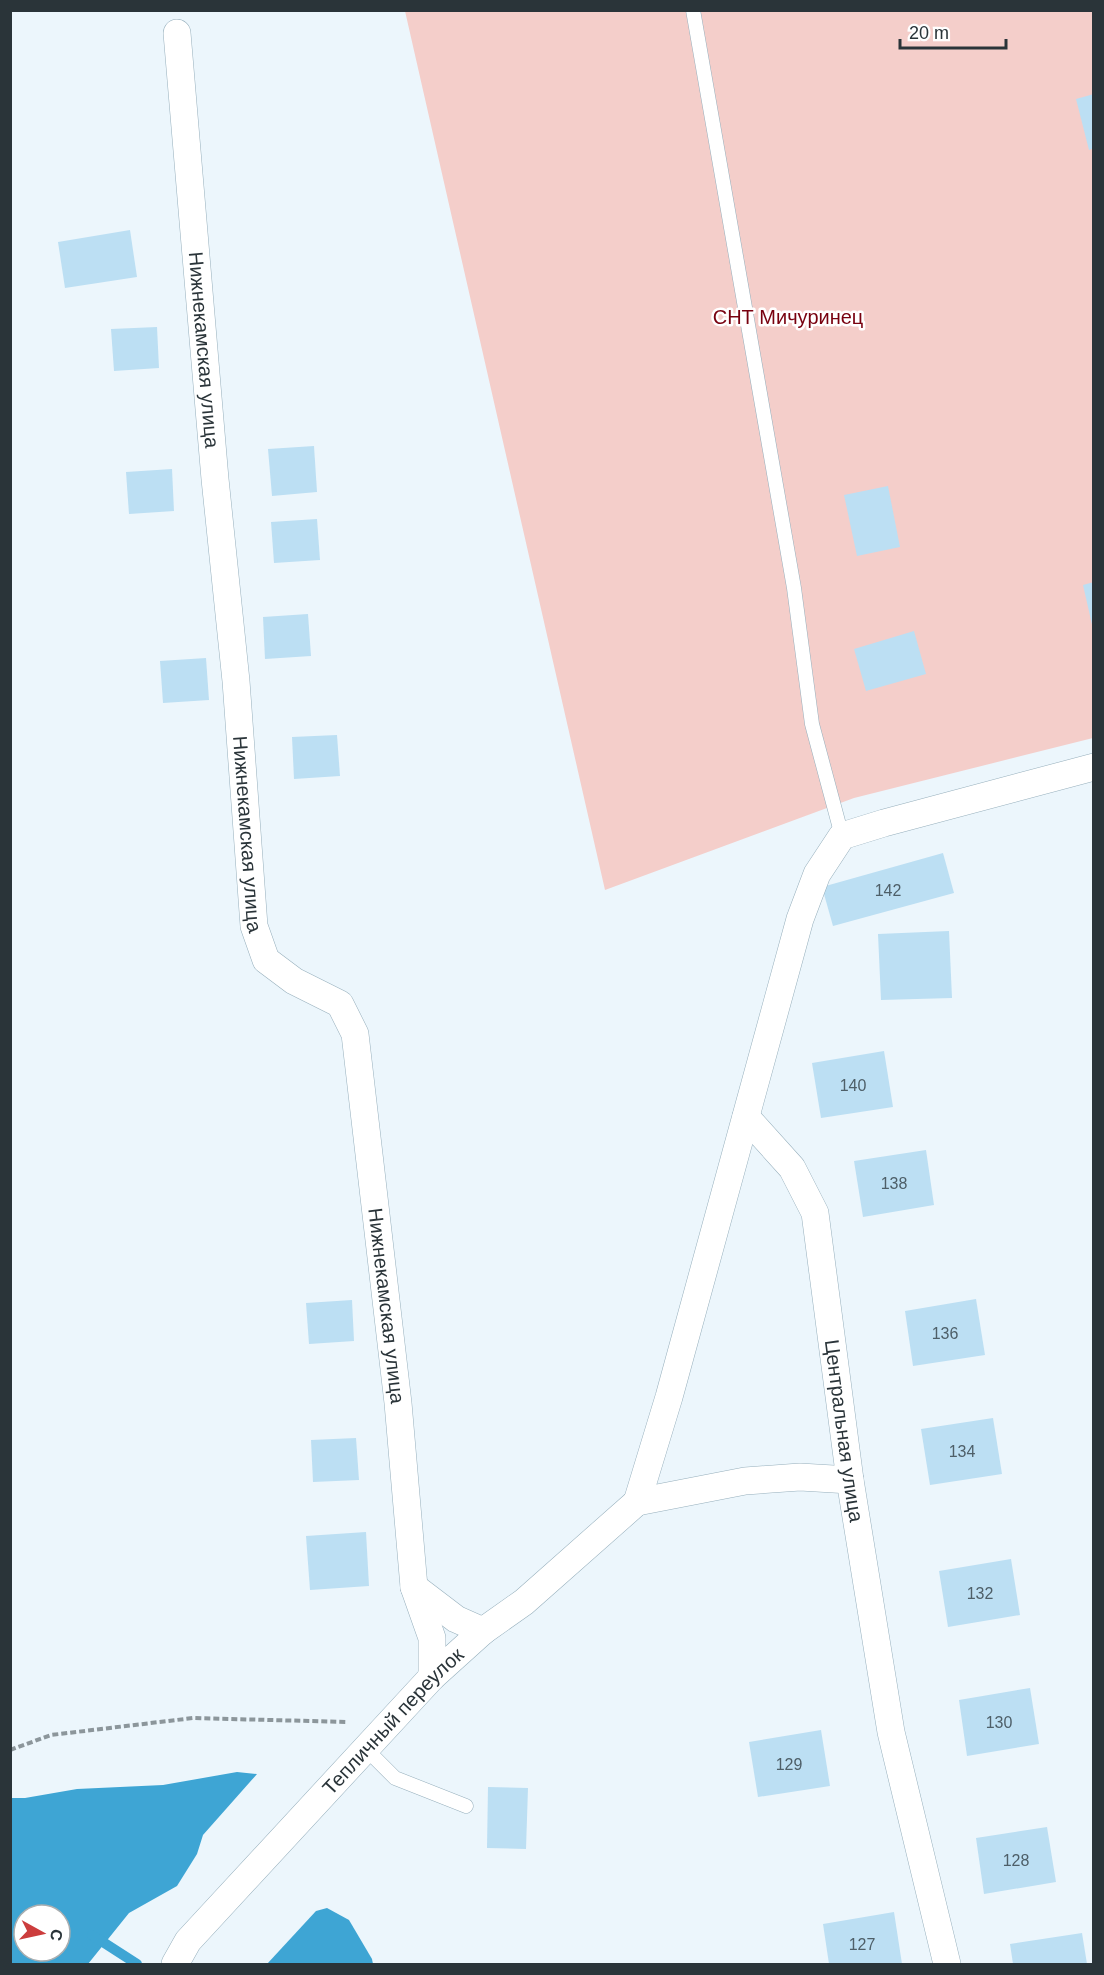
<svg xmlns="http://www.w3.org/2000/svg" width="1104" height="1975" font-family="Arial,sans-serif">
  <style>
    .green { fill: #f4ceca }
    .water { fill: #3ea5d4; fill-rule: evenodd }
    .lines { fill: none; stroke-linecap: round; stroke-linejoin: round }
    .stream { stroke: #3ea5d4; stroke-width: 10 }
    .building { fill: #bcdff3 }
    .service-casing { stroke: #96afbc; stroke-width: 15 }
    .minor-casing { stroke: #96afbc; stroke-width: 28 }
    .path { stroke: #8c969b; stroke-width: 4; stroke-dasharray: 6 3; stroke-linecap: butt }
    .service { stroke: #fff; stroke-width: 14 }
    .minor { stroke: #fff; stroke-width: 27 }
    .labels { text-anchor: middle; dominant-baseline: central; stroke-width: 5; stroke-linejoin: round; paint-order: stroke }
    .number-label { font-size: 16px; fill: #4e5f68 }
    .park-label { font-size: 20px; fill: #78010f; stroke: #fff }
    .street-label { font-size: 20px; fill: #2a3439; stroke: #fff }
  </style>
  <rect width="100%" height="100%" fill="#ecf6fc"/>
  <!-- green -->
  <polygon class="green" points="405,11 1093,11 1093,738 854,798 605,890"/>
  <!-- water -->
  <g class="water">
    <path d="M237 1772 257 1774 203 1835 197 1854 177 1886 129 1913 88 1964H11V1798H25L77 1789 163 1785ZM24 1915H60V1951H24Z"/>
    <polygon points="327,1908 349,1920 372,1959 373,1964 267,1964 316,1911"/>
  </g>
  <g class="lines">
    <!-- stream -->
    <polyline class="stream" points="92,1935 137,1964"/>
  </g>
  <!-- building -->
  <g class="building">
    <polygon points="1094,94 1094,148 1089,150 1076,99"/>
    <polygon points="130,230 137,277 65,288 58,242"/>
    <polygon points="157,327 159,368 114,371 111,329"/>
    <polygon points="314,446 317,492 272,496 268,449"/>
    <polygon points="172,469 174,511 129,514 126,472"/>
    <polygon points="888,486 900,547 857,556 844,495"/>
    <polygon points="317,519 320,560 274,563 271,522"/>
    <polygon points="1094,582 1094,629 1093,629 1083,585"/>
    <polygon points="308,614 311,656 265,659 263,617"/>
    <polygon points="914,631 926,674 866,691 854,649"/>
    <polygon points="206,658 209,700 163,703 160,661"/>
    <polygon points="337,735 340,776 294,779 292,737"/>
    <polygon points="943,853 954,893 833,926 822,887"/>
    <polygon points="949,931 952,998 881,1000 878,934"/>
    <polygon points="884,1051 893,1107 821,1118 812,1063"/>
    <polygon points="926,1150 934,1205 863,1217 854,1161"/>
    <polygon points="976,1299 985,1355 913,1366 905,1311"/>
    <polygon points="352,1300 354,1341 309,1344 306,1303"/>
    <polygon points="993,1418 1002,1474 930,1485 921,1429"/>
    <polygon points="356,1438 359,1480 313,1482 311,1440"/>
    <polygon points="366,1532 369,1586 310,1590 306,1536"/>
    <polygon points="1011,1559 1020,1615 948,1627 939,1571"/>
    <polygon points="1030,1688 1039,1744 967,1756 959,1700"/>
    <polygon points="821,1730 830,1786 758,1797 749,1742"/>
    <polygon points="488,1787 528,1788 526,1849 487,1848"/>
    <polygon points="1047,1827 1056,1882 984,1894 976,1838"/>
    <polygon points="894,1912 902,1964 829,1964 823,1924"/>
    <polygon points="1082,1933 1087,1964 1013,1964 1010,1944"/>
  </g>
  <g class="lines">
    <!-- service casing -->
    <g class="service-casing">
      <g id="service">
        <polyline points="693,10 794,588 812,724 842,836"/>
        <polyline points="366,1749 395,1778 466,1806"/>
      </g>
    </g>
    <!-- minor casing -->
    <g class="minor-casing">
      <g id="minor">
        <path id="s1" d="M177 33 215 479 236 681 254 926 266 960 294 981 340 1004 355 1034 398 1403 414 1587 432 1638V1677"/>
        <path id="s2" d="M746 1117 792 1168 815 1213 850 1480 891 1732 947 1964"/>
        <polyline points="637,1502 669,1397 800,919 817,874 842,836 884,823 1094,767"/>
        <polyline points="637,1502 745,1481 800,1477 850,1480"/>
        <polyline points="414,1587 456,1619 483,1631"/>
        <path id="s3" d="M175 1964 188 1941 432 1677 483 1631 524 1602 637 1502"/>
      </g>
    </g>
    <!-- path -->
    <polyline class="path" points="10,1750 51,1735 193,1718 348,1722"/>
    <!-- service -->
    <use href="#service" class="service"/>
    <!-- minor -->
    <use href="#minor" class="minor"/>
  </g>
  <g class="labels">
    <!-- number labels -->
    <g class="number-label">
      <text x="888" y="890">142</text>
      <text x="853" y="1085">140</text>
      <text x="894" y="1183">138</text>
      <text x="945" y="1333">136</text>
      <text x="962" y="1451">134</text>
      <text x="980" y="1593">132</text>
      <text x="999" y="1722">130</text>
      <text x="789" y="1764">129</text>
      <text x="1016" y="1860">128</text>
      <text x="862" y="1944">127</text>
    </g>
    <!-- park labels -->
    <g class="park-label">
      <text x="788" y="317">СНТ Мичуринец</text>
    </g>
    <!-- street labels -->
    <g class="street-label">
      <text stroke="none"><textPath href="#s1" startOffset="318">Нижнекамская улица</textPath></text>
      <text stroke="none"><textPath href="#s1" startOffset="804">Нижнекамская улица</textPath></text>
      <text stroke="none"><textPath href="#s1" startOffset="1326">Нижнекамская улица</textPath></text>
      <text stroke="none"><textPath href="#s2" startOffset="339">Центральная улица</textPath></text>
      <text stroke="none"><textPath href="#s3" startOffset="327">Тепличный переулок</textPath></text>
    </g>
  </g>
  <!-- border -->
  <rect width="1104" height="1975" fill="none" stroke="#2a3439" stroke-width="24"/>
  <!-- north arrow -->
  <g transform="translate(42 1933) rotate(98)"><circle r="28" fill="#ffffff" stroke="#aaaeb0" stroke-width="1.5"/>
  <path d="M0-4.5L10 22L0 15L-10 22Z" fill="#cc3d3d"/>
  <text y="-9" font-size="16" font-weight="bold" text-anchor="middle" fill="#2a3439">С</text>
  </g>
  <!-- scale -->
  <path d="M900 39v9h106v-9" fill="none" stroke="#2a3439" stroke-width="3"/>
  <text x="909" y="39" font-size="18" fill="#2a3439" stroke="#ffffff" stroke-width="4.5" paint-order="stroke">20 m</text>
</svg>
